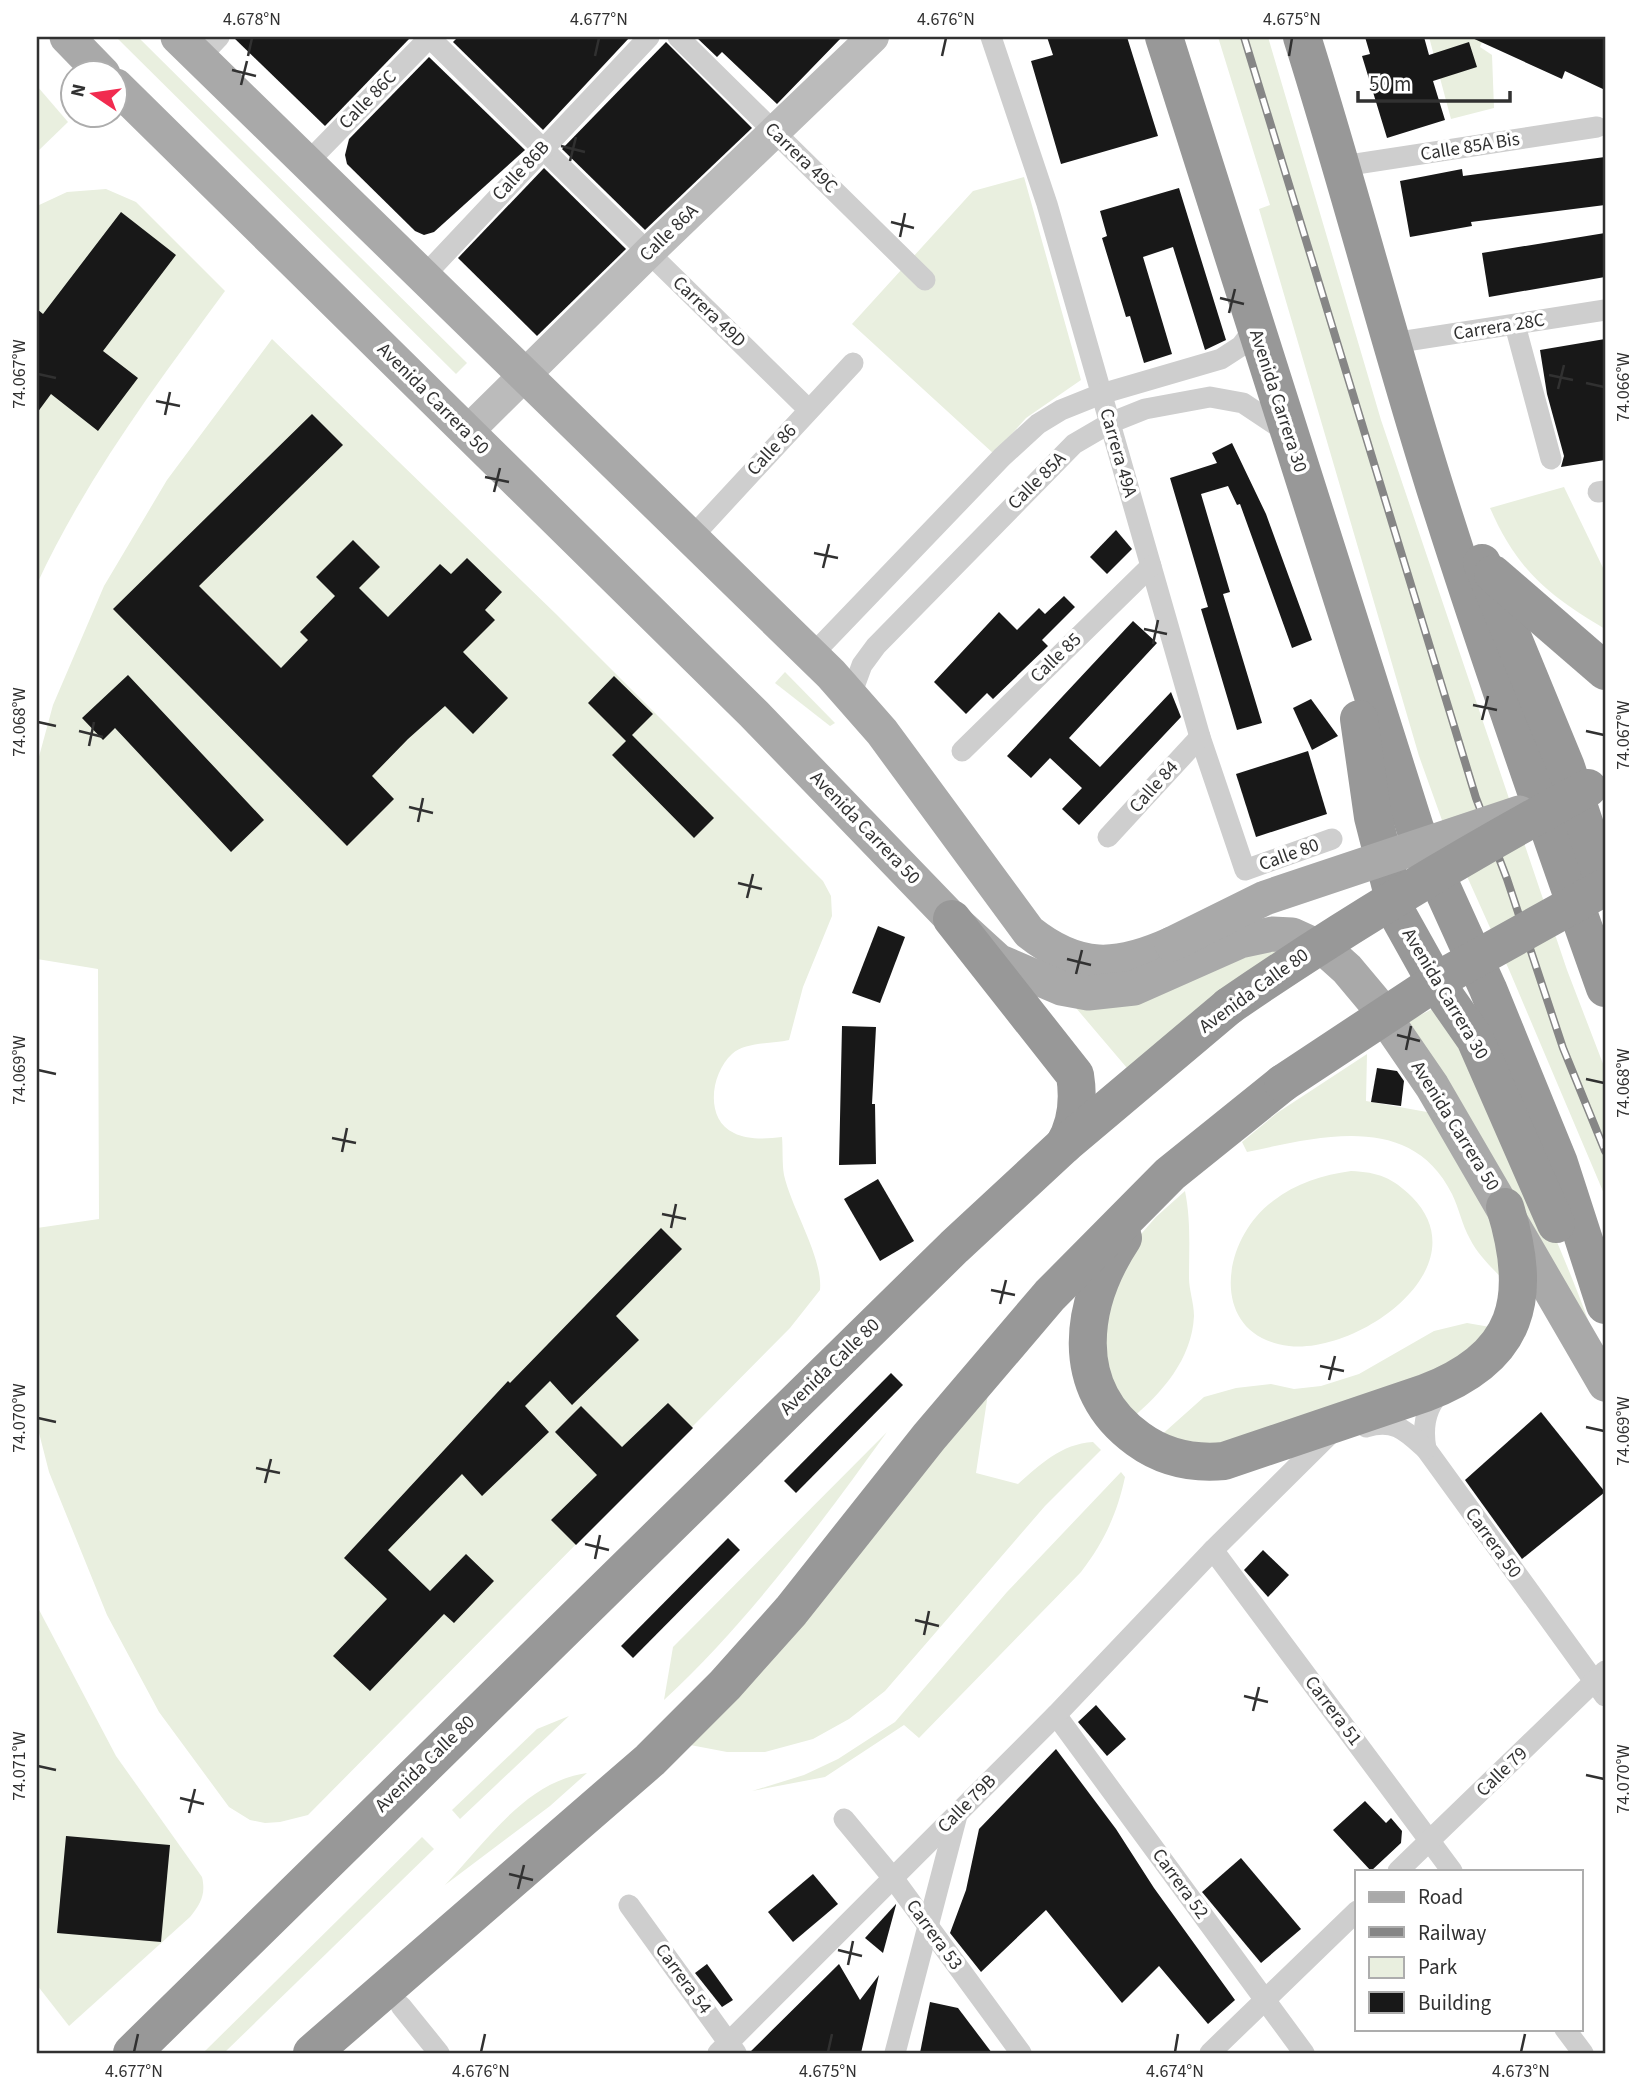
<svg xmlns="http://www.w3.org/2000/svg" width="1642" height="2090" font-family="'Source Sans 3',sans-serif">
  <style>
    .green { fill: #e9efdf }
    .building { fill: #181818 }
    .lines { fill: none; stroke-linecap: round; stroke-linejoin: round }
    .street { stroke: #cecece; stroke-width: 21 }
    .secondary { stroke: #bbb; stroke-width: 32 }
    .primary { stroke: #a9a9a9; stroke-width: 35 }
    .highway { stroke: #989898; stroke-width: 38 }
    .rail-casing { stroke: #868686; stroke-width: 8 }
    .rail { stroke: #fff; stroke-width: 5; stroke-dasharray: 16; stroke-linecap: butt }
    .primary-bridge { stroke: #a9a9a9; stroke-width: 35 }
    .highway-bridge { stroke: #989898; stroke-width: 38 }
    .ticks { fill: none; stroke: #313131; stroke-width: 2.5 }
    .labels { text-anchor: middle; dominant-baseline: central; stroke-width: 7; stroke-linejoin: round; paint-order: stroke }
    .street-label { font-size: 19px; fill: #313131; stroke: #fff }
    .neatline { fill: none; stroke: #313131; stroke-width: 2.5 }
    .ticks-label { font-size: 18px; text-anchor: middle; fill: #313131 }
  </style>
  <rect width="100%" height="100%" fill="#fff"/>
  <!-- green -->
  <g class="green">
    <polygon points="116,37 138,37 467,363 456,374"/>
    <polygon points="1218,37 1268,37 1381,420 1567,970 1605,1069 1605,1196 1510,972 1443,823 1419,756 1259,209 1270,205"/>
    <polygon points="1429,37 1484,37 1480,47 1492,55 1494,108 1451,119"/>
    <polygon points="37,86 68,122 37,152"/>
    <polygon points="1024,177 1081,380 1026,418 994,454 852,324 973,191"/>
    <path d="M106 189 136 202 225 291C156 385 86 478 37 584V206L67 192Z"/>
    <path d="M272 339 556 614 823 881 831 896 832 916 803 987 789 1040C772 1044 745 1042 732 1054 711 1073 704 1119 734 1133 747 1140 767 1139 782 1137 783 1149 782 1163 784 1175 792 1210 823 1257 820 1290L790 1328 308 1815 280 1822 265 1823 250 1820 229 1807 159 1712 107 1615 49 1472 37 1425V1228L99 1219 98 969 37 959V764L53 705 104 586 167 480Z"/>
    <path d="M1564 487 1605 572V629C1548 595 1517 570 1490 508Z"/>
    <polygon points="785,672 835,723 830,726 775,683"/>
    <path d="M1291 944 1127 1068 1076 1008C1145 1010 1179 983 1238 958 1255 951 1274 948 1291 944Z"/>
    <path d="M1442 1004C1504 1121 1562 1241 1605 1367L1405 1023Z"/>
    <path d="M1367 1054 1366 1101 1438 1114 1484 1190 1507 1284C1494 1269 1479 1257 1470 1239 1462 1225 1459 1208 1452 1194 1411 1111 1318 1137 1247 1152L1242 1142 1277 1113Z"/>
    <path d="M1351 1171C1378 1172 1393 1178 1412 1197 1481 1267 1359 1354 1289 1346 1208 1336 1220 1240 1273 1201 1296 1183 1323 1175 1351 1171Z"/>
    <path d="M1185 1191C1191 1221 1189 1248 1189 1278 1189 1290 1194 1303 1194 1316 1192 1359 1162 1393 1131 1419L1101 1369 1107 1288 1135 1241 1156 1217Z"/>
    <polygon points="1467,1323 1490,1327 1484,1350 1232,1449 1158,1438 1204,1397 1236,1388 1271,1384 1294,1389 1321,1386 1359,1374 1434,1331"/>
    <path d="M989 1387 976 1473 1018 1484C1041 1464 1061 1444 1093 1442L1101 1450 1045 1506 885 1691 849 1719 813 1739 765 1752H727L685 1744Z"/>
    <path d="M887 1432C819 1526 749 1621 664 1700L673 1647Z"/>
    <path d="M1121 1472 1125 1477C1117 1514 1104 1542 1081 1572L919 1738 904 1725 825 1777 752 1791 804 1775 838 1759 895 1722 1007 1592Z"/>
    <path d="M37 1606 116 1756 202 1877C206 1894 201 1903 190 1917L69 2026 37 1985Z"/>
    <polygon points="569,1716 460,1819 452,1810 537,1729"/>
    <path d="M587 1773 550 1806 445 1885C486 1842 526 1781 587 1773Z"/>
    <polygon points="422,1837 434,1849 224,2053 203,2053"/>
  </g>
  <!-- building -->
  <g class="building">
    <polygon points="233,37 408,37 410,38 325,126"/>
    <polygon points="458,37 630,37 543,130 453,42"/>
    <polygon points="696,37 842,37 777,104 722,52 717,57"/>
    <polygon points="1047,37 1127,37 1158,136 1061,164 1031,61 1053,55"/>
    <polygon points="1365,37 1424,37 1429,55 1469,42 1477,67 1433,81 1445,120 1387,138 1362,56 1370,54"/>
    <polygon points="1470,37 1605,37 1605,90 1565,71 1562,79"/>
    <polygon points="666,42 752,128 645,230 562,149"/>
    <polygon points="429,57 525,150 434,232 424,235 415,231 347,164 345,155 349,139"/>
    <polygon points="1605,157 1605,205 1471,222 1472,226 1410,237 1400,181 1462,169 1463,176"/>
    <polygon points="544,168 626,249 537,336 458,258"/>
    <polygon points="1179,188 1226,340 1205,350 1173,247 1143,257 1172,354 1144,363 1130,316 1126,317 1102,238 1107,236 1100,211"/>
    <polygon points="121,212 176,255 103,351 138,378 98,431 51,394 37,413 37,309 43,314"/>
    <polygon points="1605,233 1605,277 1489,297 1482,253"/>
    <polygon points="1605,339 1605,460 1561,467 1564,456 1547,394 1540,350"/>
    <polygon points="312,414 343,445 199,586 281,668 308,640 300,632 335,596 316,577 353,540 380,567 359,588 388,617 440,564 451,574 467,558 502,592 485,610 495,620 463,652 508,698 473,734 445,706 408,739 372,776 394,799 347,846 113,609"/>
    <polygon points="1232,443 1266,514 1312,640 1292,648 1240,504 1237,505 1228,486 1201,494 1230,592 1223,594 1262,723 1237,730 1201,609 1208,607 1170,478 1217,463 1212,453"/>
    <polygon points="1116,530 1132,549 1107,574 1090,557"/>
    <polygon points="1064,596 1075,607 1042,640 1048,646 993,699 987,693 966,714 934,682 999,612 1017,630 1039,608 1045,614"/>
    <polygon points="1133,621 1157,643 1069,738 1100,767 1171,692 1181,717 1079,825 1062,809 1082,788 1050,758 1031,778 1007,756"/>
    <polygon points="128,675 264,820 231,852 115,728 103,740 82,718"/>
    <polygon points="614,676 653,714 632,735 714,818 694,838 612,755 626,741 588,703"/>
    <polygon points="1311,699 1338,736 1312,750 1293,708"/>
    <polygon points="1308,751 1327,814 1256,837 1236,774"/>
    <polygon points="878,926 905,937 880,1003 852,993"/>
    <polygon points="842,1026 876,1027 872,1104 875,1104 876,1164 839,1165"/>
    <polygon points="1377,1068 1397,1071 1404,1081 1401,1106 1371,1102"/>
    <polygon points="878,1179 914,1241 880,1261 844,1199"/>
    <polygon points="661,1228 682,1249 616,1316 639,1340 572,1405 550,1381 525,1406 549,1432 482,1496 462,1474 388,1550 430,1591 466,1554 494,1581 454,1623 444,1614 370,1691 333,1656 387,1599 344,1558 508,1381 510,1383"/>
    <polygon points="891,1373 903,1385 796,1493 784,1481"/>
    <polygon points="668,1403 693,1428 576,1545 551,1520 597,1475 555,1432 581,1406 622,1447"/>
    <polygon points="1541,1412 1605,1492 1522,1559 1465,1480"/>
    <polygon points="728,1538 740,1550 633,1658 621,1646"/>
    <polygon points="1263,1550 1289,1575 1268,1597 1244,1570"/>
    <polygon points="1096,1705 1126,1739 1107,1756 1078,1722"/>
    <polygon points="1056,1749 1116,1829 1154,1888 1235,2000 1208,2024 1159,1966 1122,2003 1046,1910 981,1972 950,1933 966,1890 979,1829"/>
    <polygon points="1365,1801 1386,1823 1391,1818 1402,1831 1401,1843 1371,1871 1333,1830"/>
    <polygon points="66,1836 170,1845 161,1942 57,1933"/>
    <polygon points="1241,1858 1301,1929 1261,1963 1202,1892"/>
    <polygon points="813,1874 838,1904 793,1942 768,1912"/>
    <polygon points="896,1904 896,1905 883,1953 865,1938"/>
    <polygon points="707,1964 733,2000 722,2007 695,1973"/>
    <polygon points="839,1964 860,2000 879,1975 861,2053 749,2053"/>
    <polygon points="930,2002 958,2008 992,2053 920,2053"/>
  </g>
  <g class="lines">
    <!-- street -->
    <g class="street">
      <polyline points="429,37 809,410"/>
      <polyline points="678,37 925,280"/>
      <polyline points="991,37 1047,204 1200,737 1245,870 1332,839"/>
      <polyline points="199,58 219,37"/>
      <polyline points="306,164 430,37"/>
      <polyline points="1343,166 1597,127"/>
      <polyline points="423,277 649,37"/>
      <polyline points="1515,325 1551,459"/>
      <polyline points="1393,343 1605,310"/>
      <polyline points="1598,492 1605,491"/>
      <polyline points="691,538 853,363"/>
      <polyline points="812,655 1002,457 1038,424 1061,410 1101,394 1221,359 1241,346 1255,328"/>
      <polyline points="851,695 862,665 876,646 1074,444 1110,423 1145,409 1210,397 1243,403 1288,433"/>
      <polyline points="962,751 1151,566"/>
      <polyline points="1108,837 1200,737"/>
      <path d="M1443 1390C1425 1406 1422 1427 1426 1449L1605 1696"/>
      <path d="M1366 1427C1394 1418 1406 1431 1426 1449"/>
      <polyline points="1213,1550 1452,1871"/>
      <polyline points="1056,1715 1304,2053"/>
      <polyline points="844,1819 893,1878 1021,2053"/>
      <polyline points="1398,1871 1605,1671"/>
      <polyline points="629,1905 736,2053"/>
      <polyline points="401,2006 439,2053"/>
      <polyline points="1565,2029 1583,2053"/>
      <polyline points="718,2053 1056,1715 1213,1550 1332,1432"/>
      <polyline points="895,2053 957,1815"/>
      <polyline points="1210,2053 1357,1911"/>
    </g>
    <!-- secondary -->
    <polyline class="secondary" points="467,432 649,252 873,37"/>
    <!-- primary -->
    <g class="primary">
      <polyline points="67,37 103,74"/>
      <path d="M178 37 831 674 882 732 1029 932C1078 971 1117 969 1172 944"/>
      <polyline points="116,86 754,714 952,919 998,961 1061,988 1088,993 1134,988 1240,941 1272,934 1292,935 1327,951 1347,969 1373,1000 1432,1086 1605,1384"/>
    </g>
    <!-- highway -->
    <g class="highway">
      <polyline points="1164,37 1415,828 1488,989 1559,1163 1605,1305"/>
      <path d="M1302 37C1349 186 1388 338 1435 488 1488 656 1546 822 1605 988"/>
      <polyline points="1482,563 1566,767 1605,887"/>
      <polyline points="1493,574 1605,671"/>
      <polyline points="1359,719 1373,817 1398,915 1436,983 1475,1039 1556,1224"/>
      <path d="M952 919 1075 1075C1079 1100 1077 1123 1064 1145"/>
      <path d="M1123 1238C1080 1303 1067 1388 1138 1439 1164 1458 1192 1464 1224 1461L1425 1393C1520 1357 1533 1298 1505 1207"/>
      <polyline points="132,2053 954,1247 1064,1145 1229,1006"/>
      <polyline points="312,2053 650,1760 725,1685 791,1611 929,1437 1050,1295 1170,1174 1283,1083"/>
    </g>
    <!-- rail casing -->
    <g class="rail-casing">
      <polyline id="rail" points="1244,37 1476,798 1507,879 1563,1048 1605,1151"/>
    </g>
    <!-- rail -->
    <use href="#rail" class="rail"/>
    <!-- primary-bridge -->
    <polyline class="primary-bridge" points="1172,944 1265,898 1519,813"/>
    <!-- highway-bridge -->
    <g class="highway-bridge">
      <path d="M1229 1006C1345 926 1464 855 1588 788"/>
      <polyline points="1283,1083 1445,976 1605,887"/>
    </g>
  </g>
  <!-- ticks -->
  <path class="ticks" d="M248 56 252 38M595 56 599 38M942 56 946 38M1289 56 1292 38M232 70 256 76M241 85 247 61M561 146 585 152M570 161 576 137M891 222 914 228M900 237 905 213M1220 298 1244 304M1229 313 1235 289M38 374 56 378M1549 375 1573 380M1586 383 1604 387M1558 389 1564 365M156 401 180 406M165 415 170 392M485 477 509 482M494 492 500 468M814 553 838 558M823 568 829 544M1144 629 1167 634M1153 644 1158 620M1473 705 1497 710M1482 720 1488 696M38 722 56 726M79 731 103 737M1586 731 1604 735M89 746 94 722M409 807 433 813M418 822 423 798M738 883 762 889M747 898 753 874M1067 959 1091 965M1076 974 1082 950M1397 1035 1420 1041M1406 1050 1411 1026M38 1070 56 1074M1586 1079 1604 1083M332 1138 356 1143M342 1152 347 1128M662 1214 686 1219M671 1228 676 1204M991 1290 1015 1295M1000 1304 1006 1280M1320 1366 1344 1371M1329 1380 1335 1356M38 1418 56 1422M1586 1427 1604 1431M256 1468 280 1473M265 1483 271 1459M585 1544 609 1550M595 1559 600 1535M915 1620 939 1626M924 1635 929 1611M1244 1696 1268 1702M1253 1711 1259 1687M38 1766 56 1770M1586 1775 1604 1779M180 1798 204 1804M189 1813 195 1789M509 1874 533 1880M518 1889 524 1865M838 1950 862 1956M848 1965 853 1941M134 2052 138 2034M481 2052 485 2034M828 2052 832 2034M1175 2052 1178 2034M1521 2052 1525 2034"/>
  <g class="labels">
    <!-- street labels -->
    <g class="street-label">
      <text transform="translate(368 100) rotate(-46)">Calle 86C</text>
      <text transform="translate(1470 147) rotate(-9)">Calle 85A Bis</text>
      <text transform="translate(801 158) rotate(44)">Carrera 49C</text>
      <text transform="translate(521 171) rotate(-47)">Calle 86B</text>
      <text transform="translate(669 233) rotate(-44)">Calle 86A</text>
      <text transform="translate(709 312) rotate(44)">Carrera 49D</text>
      <text transform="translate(1499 327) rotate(-9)">Carrera 28C</text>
      <text transform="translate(433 399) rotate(45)">Avenida Carrera 50</text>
      <text transform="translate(1278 401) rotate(72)">Avenida Carrera 30</text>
      <text transform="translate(772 450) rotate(-47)">Calle 86</text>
      <text transform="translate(1118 453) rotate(74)">Carrera 49A</text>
      <text transform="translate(1037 481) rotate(-45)">Calle 85A</text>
      <text transform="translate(1056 658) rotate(-44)">Calle 85</text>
      <text transform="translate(1154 787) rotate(-48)">Calle 84</text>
      <text transform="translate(865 828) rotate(46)">Avenida Carrera 50</text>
      <text transform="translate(1289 855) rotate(-20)">Calle 80</text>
      <text transform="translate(1254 991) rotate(-36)">Avenida Calle 80</text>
      <text transform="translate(1445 994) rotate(59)">Avenida Carrera 30</text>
      <text transform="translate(1455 1126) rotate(58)">Avenida Carrera 50</text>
      <text transform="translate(830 1367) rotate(-44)">Avenida Calle 80</text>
      <text transform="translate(1493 1543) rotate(54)">Carrera 50</text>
      <text transform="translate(1333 1711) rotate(53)">Carrera 51</text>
      <text transform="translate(425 1764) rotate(-44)">Avenida Calle 80</text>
      <text transform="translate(1502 1772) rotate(-44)">Calle 79</text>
      <text transform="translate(967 1804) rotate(-45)">Calle 79B</text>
      <text transform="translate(1180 1884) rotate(54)">Carrera 52</text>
      <text transform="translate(934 1935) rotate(54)">Carrera 53</text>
      <text transform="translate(683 1979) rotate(54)">Carrera 54</text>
    </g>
  </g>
  <!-- border -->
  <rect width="1642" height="2090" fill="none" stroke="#ffffff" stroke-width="77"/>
  <!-- legend -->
  <rect x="1355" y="1870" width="228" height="161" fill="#ffffff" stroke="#adadad" stroke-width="2"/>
  <rect x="1369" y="1892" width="35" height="10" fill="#a9a9a9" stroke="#adadad" stroke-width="2"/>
  <text x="1418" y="1904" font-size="21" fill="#313131">Road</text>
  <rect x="1369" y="1927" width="35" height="10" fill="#868686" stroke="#adadad" stroke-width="2"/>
  <text x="1418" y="1940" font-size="21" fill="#313131">Railway</text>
  <rect x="1369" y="1957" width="35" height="21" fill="#e9efdf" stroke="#adadad" stroke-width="2"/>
  <text x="1418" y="1974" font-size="21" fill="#313131">Park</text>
  <rect x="1369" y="1992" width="35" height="21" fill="#181818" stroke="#adadad" stroke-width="2"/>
  <text x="1418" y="2010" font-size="21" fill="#313131">Building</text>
  <!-- north arrow -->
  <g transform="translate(94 94) rotate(283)"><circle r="33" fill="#ffffff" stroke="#adadad" stroke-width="2"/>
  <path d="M0-5L12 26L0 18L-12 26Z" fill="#f12b4f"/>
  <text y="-10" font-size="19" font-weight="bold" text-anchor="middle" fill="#313131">N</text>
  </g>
  <!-- scale -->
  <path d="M1358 91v10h152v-10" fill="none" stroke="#313131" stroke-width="3.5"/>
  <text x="1369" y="91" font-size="21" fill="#313131" stroke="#ffffff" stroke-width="5" paint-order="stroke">50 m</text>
  <rect x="38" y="38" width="1566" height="2014" class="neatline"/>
  <g class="ticks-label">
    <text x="252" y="25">4.678°N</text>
    <text x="599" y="25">4.677°N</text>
    <text x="946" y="25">4.676°N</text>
    <text x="1292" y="25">4.675°N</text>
    <text transform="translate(19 374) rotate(-90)" y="6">74.067°W</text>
    <text transform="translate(1623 387) rotate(-90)" y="6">74.066°W</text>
    <text transform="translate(19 722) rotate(-90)" y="6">74.068°W</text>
    <text transform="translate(1623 735) rotate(-90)" y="6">74.067°W</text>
    <text transform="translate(19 1070) rotate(-90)" y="6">74.069°W</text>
    <text transform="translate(1623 1083) rotate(-90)" y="6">74.068°W</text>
    <text transform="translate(19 1418) rotate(-90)" y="6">74.070°W</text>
    <text transform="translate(1623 1431) rotate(-90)" y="6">74.069°W</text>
    <text transform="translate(19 1766) rotate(-90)" y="6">74.071°W</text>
    <text transform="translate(1623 1779) rotate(-90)" y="6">74.070°W</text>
    <text x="134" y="2077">4.677°N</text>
    <text x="481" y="2077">4.676°N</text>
    <text x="828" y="2077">4.675°N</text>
    <text x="1175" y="2077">4.674°N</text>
    <text x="1521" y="2077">4.673°N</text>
  </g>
</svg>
